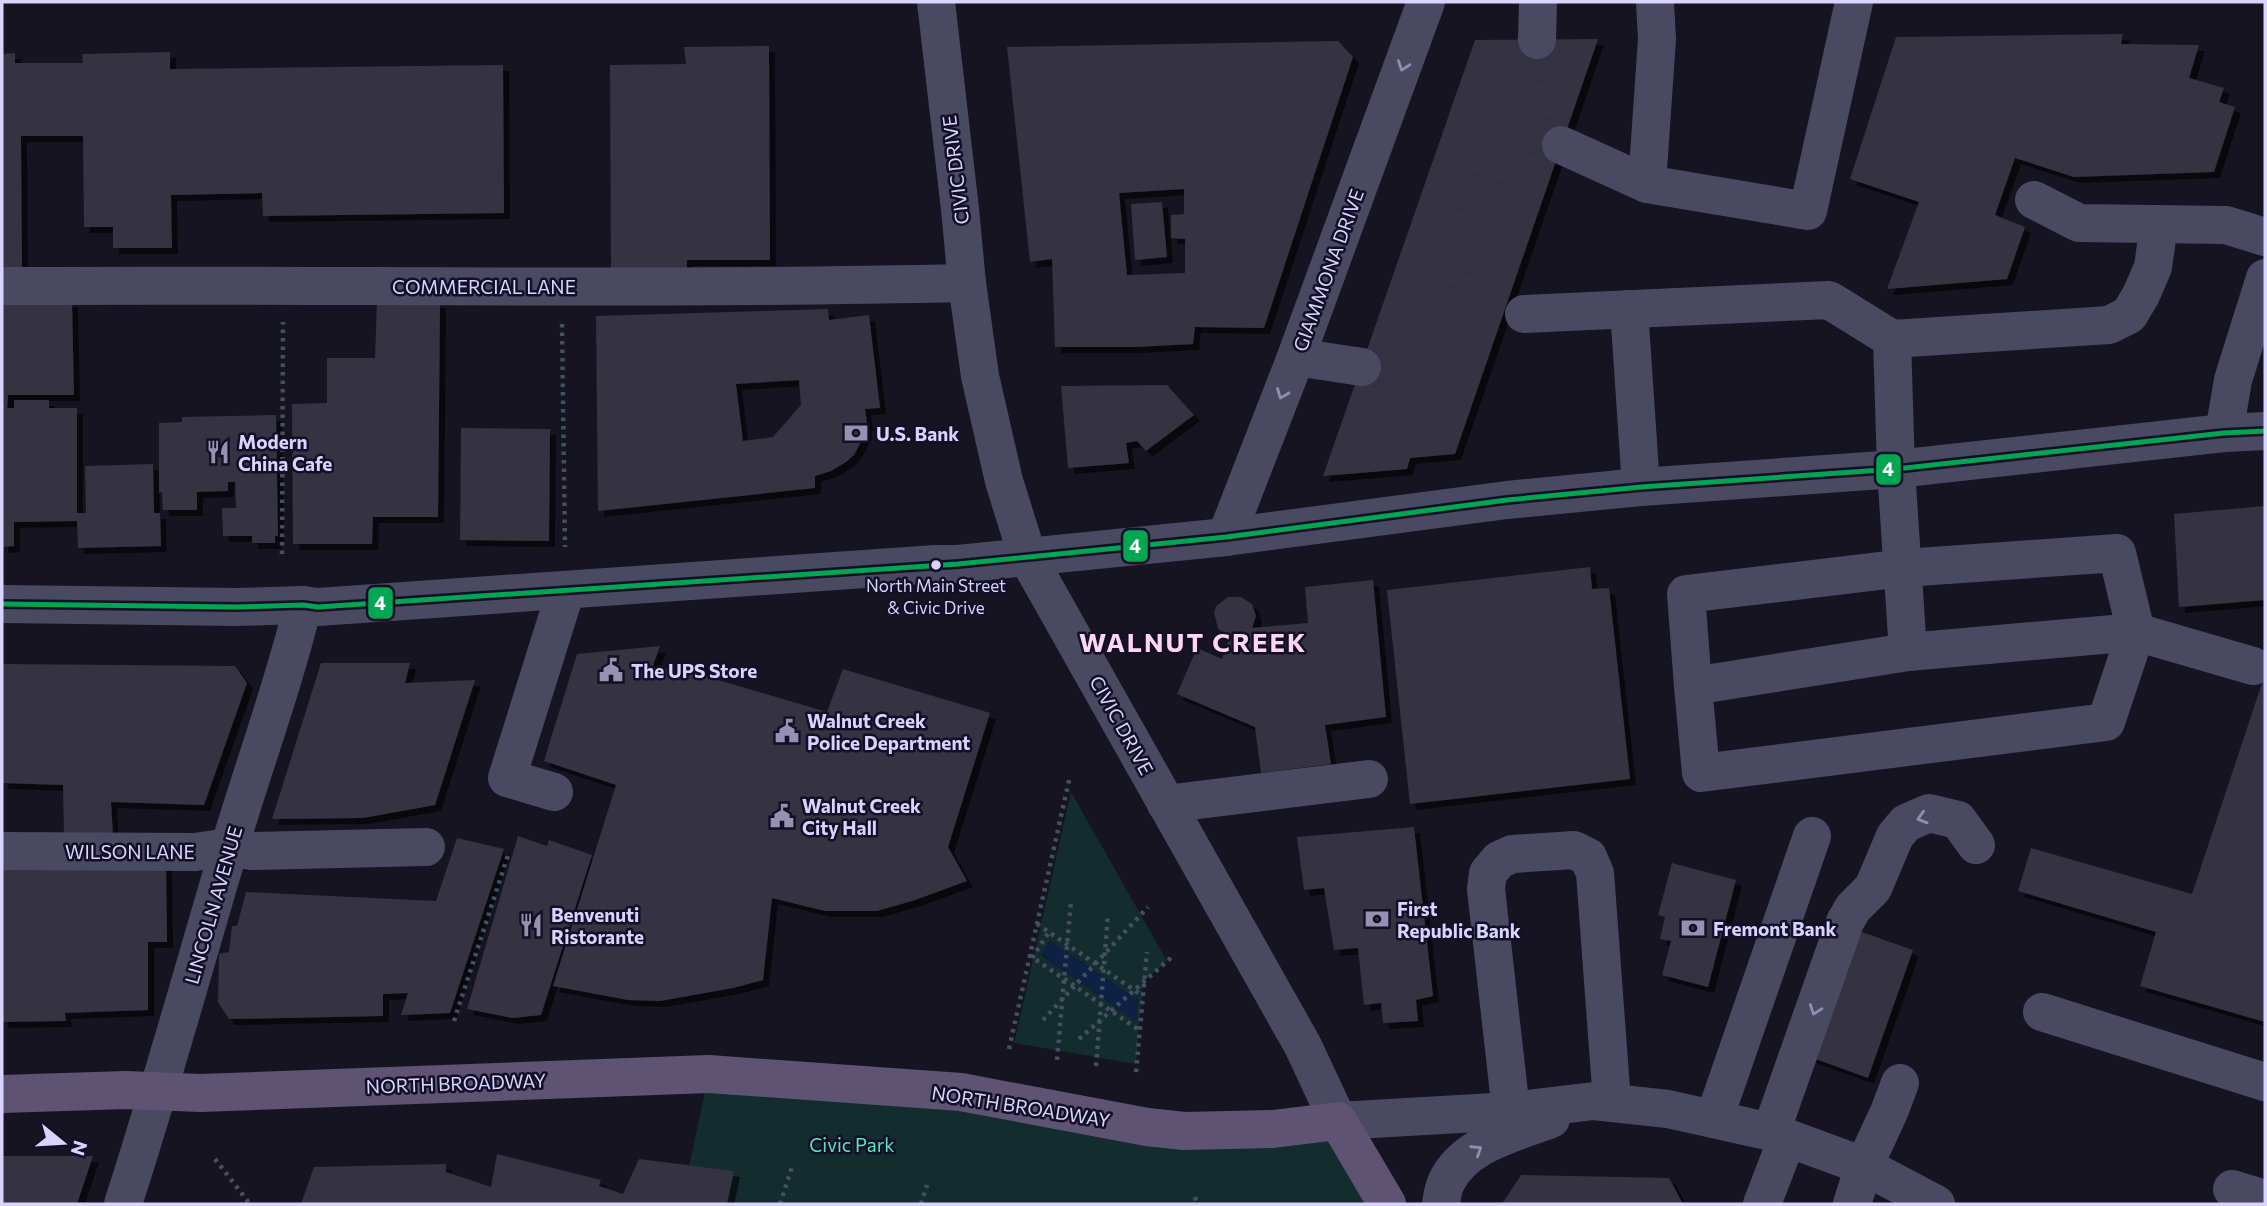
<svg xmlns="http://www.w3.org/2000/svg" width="2267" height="1206" font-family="Commissioner,sans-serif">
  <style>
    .green { fill: #132c2d; fill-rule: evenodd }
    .water { fill: #0d2144 }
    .building { fill: #343243; fill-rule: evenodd; filter: url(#shadow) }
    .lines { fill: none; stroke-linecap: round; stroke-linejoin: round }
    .minor-tunnel { stroke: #333142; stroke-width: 38; stroke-dasharray: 38 19; stroke-linecap: butt }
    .path { stroke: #44505f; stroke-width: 4.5; stroke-dasharray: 3.5 5; stroke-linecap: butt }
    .minor { stroke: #4a4962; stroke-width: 38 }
    .major { stroke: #5e5373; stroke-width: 38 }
    .bus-1-casing { stroke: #130f26; stroke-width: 10 }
    .bus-1 { stroke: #00a651; stroke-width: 5 }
    .oneway { stroke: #928eb0 }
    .bus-dot { fill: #d9d4ff; stroke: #130f26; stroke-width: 2.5 }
    .labels { text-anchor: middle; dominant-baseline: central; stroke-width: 5; stroke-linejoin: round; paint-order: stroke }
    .bus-label { font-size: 17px; fill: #d9d4ff; stroke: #130f26 }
    .street-label { font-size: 19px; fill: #d9d4ff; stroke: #130f26 }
    .poi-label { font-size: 19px; font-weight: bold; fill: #d9d4ff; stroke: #130f26; text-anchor: start }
    .park-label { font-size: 19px; fill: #5fe0c0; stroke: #130f26 }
    .district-label { font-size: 26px; font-weight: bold; letter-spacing: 2px; fill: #ffd6f0; stroke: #130f26 }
    .line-badge { stroke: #130f26; stroke-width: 2.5 }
    .badge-label { font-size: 19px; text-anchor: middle; font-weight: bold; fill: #fff }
  </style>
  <defs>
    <filter id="shadow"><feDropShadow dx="6" dy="6" stdDeviation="0" flood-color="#0009"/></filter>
  </defs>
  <rect width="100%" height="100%" fill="#161421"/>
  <!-- green -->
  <g class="green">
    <path d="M1071 792 1167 961 1143 982 1136 1064 1014 1043ZM1050 941 1138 1000 1136 1021 1041 955Z"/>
    <polygon points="709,1074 1147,1127 1338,1121 1387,1204 727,1204 734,1171 689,1166"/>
  </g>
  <!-- water -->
  <polygon class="water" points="1050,941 1138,1000 1136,1022 1041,954"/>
  <!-- building -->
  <g class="building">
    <polygon points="2123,34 2121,44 2199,45 2189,78 2224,88 2219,102 2235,107 2214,172 2074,177 2015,158 1995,215 2025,227 2007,279 1887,289 1919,202 1850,179 1896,37"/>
    <polygon points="1598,39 1455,454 1410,458 1407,469 1323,476 1475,40"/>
    <path d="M1338 41 1353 57 1264 328 1195 327 1193 344 1136 347H1055L1052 259 1030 262 1007 47ZM1184 189V214L1171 215V238L1185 239V273L1127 275 1119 193Z"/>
    <polygon points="769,46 770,260 687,260 687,268 611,269 610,65 686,64 684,47"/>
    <polygon points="170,52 170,69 503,65 504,213 263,216 262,193 171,195 172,248 113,248 113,227 84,227 83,136 21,136 22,270 2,270 2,54 15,53 15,63 83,63 82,54"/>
    <polygon points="1162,202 1167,257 1135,260 1131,204"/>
    <polygon points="2,301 72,301 74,395 8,395 7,408 14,408 14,400 49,400 49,408 77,408 77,513 86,513 85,466 153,464 154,513 160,513 161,546 78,548 77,521 14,522 14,546 2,547"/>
    <polygon points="377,301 440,302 438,517 373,517 372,544 293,544 292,404 327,403 327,358 375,358"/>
    <path d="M828 309 829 320 869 315 880 408 865 409 867 422 865 434 854 455 846 462 831 471 815 476V488L598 511 596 316ZM799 380 801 405 773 437 743 441 736 384Z"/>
    <polygon points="1167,385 1194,415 1146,451 1137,441 1126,443 1129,463 1068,468 1061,386"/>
    <polygon points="276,415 278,536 275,536 275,543 252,543 252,536 223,536 222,508 236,508 235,482 228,482 228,491 197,492 197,510 163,510 162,492 159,493 159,423 182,422 182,417"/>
    <polygon points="461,428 550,429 549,541 460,540"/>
    <polygon points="2265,506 2265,600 2179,607 2174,514"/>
    <polygon points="1590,567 1592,589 1609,588 1630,779 1410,804 1387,590"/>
    <polygon points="1373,580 1386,717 1325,725 1331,764 1261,773 1255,727 1177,694 1197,648 1222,659 1230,637 1222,633 1218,628 1214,613 1216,606 1228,597 1241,597 1252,604 1256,616 1252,628 1308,623 1305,587"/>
    <polygon points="660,646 651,671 674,667 827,712 843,669 990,713 948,847 967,881 915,900 877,911 825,911 772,898 763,980 733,988 660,1001 628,1000 553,986 616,785 544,761 577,654"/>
    <polygon points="321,663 410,663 405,683 475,680 435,805 363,818 272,819"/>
    <polygon points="2,664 235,666 247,683 204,805 111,802 113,836 64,836 63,785 2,783"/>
    <polygon points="2265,674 2265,1022 2140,986 2156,932 2018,891 2031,848 2192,894"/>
    <polygon points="1414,827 1433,996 1416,1000 1418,1021 1383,1023 1381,1003 1364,1005 1358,948 1334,950 1324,888 1304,890 1297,837"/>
    <polygon points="518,836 547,846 549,840 592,855 541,1015 512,1018 467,1009"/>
    <polygon points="457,838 504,849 450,1013 401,1015 408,993 383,994 383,1016 229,1019 218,1002 219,954 229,952 232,926 237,926 246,892 436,901"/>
    <polygon points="166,860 167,942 148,942 148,1010 65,1013 66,1021 2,1022 2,862"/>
    <polygon points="1672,863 1736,880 1708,987 1662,975 1671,941 1660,939 1665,917 1658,915"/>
    <polygon points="1856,930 1913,950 1868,1078 1810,1057"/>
    <polygon points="497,1154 601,1180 599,1186 623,1194 639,1159 734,1171 727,1204 301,1204 314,1167 446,1164 446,1172 491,1187"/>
    <polygon points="2,1156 93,1156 77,1204 2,1204"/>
    <polygon points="1521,1175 1669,1178 1683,1204 1502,1204"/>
  </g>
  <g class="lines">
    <!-- minor-tunnel -->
    <g class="minor-tunnel">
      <polyline points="1537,40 1509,123 1561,145"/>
      <polyline points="1362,367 1420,375 1509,123"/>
    </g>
    <!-- path -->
    <g class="path">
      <polyline points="562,324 565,547"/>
      <polyline points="282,554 283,322"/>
      <polyline points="1037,924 1143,996"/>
      <polyline points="1029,955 1139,1030"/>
      <polyline points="1032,958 1049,932"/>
      <polyline points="1043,1020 1148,907"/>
      <polyline points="454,1021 509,852"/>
      <polyline points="1079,1039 1173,956"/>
      <polyline points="1009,1049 1070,776"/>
      <polyline points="1057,1060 1071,901"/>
      <polyline points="1096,1066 1108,914"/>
      <polyline points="1136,1072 1147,952"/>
      <polyline points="215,1159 250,1204"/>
      <polyline points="1195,1197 1197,1204"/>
      <polyline points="780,1204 793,1164"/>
      <polyline points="921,1204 927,1185"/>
    </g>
    <!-- minor -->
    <g class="minor">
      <polyline points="936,2 960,209 967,283 980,376 1004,481 1028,558 1303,1046 1338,1121 1511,1111 1594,1101 1668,1109 1771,1132 1864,1166 1936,1204"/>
      <polyline points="1655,2 1657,39 1647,184 1808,211 1854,2"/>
      <polyline points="1537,40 1538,2"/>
      <polyline points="1561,145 1647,184"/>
      <polyline points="2034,200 2079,223 2226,225 2265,237"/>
      <path d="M2 286C323 284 645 290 967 283"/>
      <polyline points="1629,309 1641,487"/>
      <polyline points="1524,314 1829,300 1892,339 2109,325 2129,315 2141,295 2153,267 2159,224"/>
      <polyline points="1892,339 1896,469 1908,652 2136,632 2253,666"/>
      <polyline points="1296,357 1362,367"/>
      <polyline points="2224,433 2233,380 2265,278"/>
      <polyline points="1226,537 1296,357 1426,2"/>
      <polyline points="2,604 236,607 303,605 318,607 936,564 958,564 1226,537 1507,500 1641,487 1896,469 2224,433 2265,431"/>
      <polyline points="1693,686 1701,773 2106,722 2136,632 2117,553 1904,568 1686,594 1693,686 1908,652"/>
      <polyline points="554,792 507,778 566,590"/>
      <polyline points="1166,804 1369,779"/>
      <polyline points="2,851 195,852 229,847 252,851 426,847"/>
      <polyline points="2042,1012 2265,1082"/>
      <polyline points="1511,1111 1486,889 1488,873 1499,860 1512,854 1574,850 1588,857 1595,873 1612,1102"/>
      <polyline points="1714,1119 1812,836"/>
      <polyline points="1771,1132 1845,922 1853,908 1873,888 1895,836 1906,823 1929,813 1958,820 1976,845"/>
      <polyline points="2232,1189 2265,1199"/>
      <path d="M123 1204C161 1087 194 967 229 849 253 767 283 688 303 605"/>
      <path d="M1441 1204C1442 1197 1443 1189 1446 1183 1463 1144 1515 1133 1551 1119"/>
      <polyline points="1762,1204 1787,1139"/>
      <polyline points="1852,1204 1864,1166 1889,1112 1900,1083"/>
    </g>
    <!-- major -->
    <polyline class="major" points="2,1094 126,1090 201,1093 709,1074 961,1092 1147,1127 1184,1131 1273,1129 1338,1121 1387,1204"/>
    <!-- bus-1 casing -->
    <g class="bus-1-casing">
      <polyline id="bus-1" points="2,604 236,607 303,605 318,607 958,564 1226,537 1507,500 1641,487 1896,469 2224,433 2265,431"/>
    </g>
    <!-- bus-1 -->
    <use href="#bus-1" class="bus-1"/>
  </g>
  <!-- one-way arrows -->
  <defs><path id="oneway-chevron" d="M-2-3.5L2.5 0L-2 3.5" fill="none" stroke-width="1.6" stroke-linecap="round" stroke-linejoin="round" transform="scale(1.75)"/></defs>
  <g class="oneway">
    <use href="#oneway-chevron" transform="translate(1403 66) rotate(110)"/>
    <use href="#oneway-chevron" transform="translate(1282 394) rotate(111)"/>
    <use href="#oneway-chevron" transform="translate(1922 818) rotate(163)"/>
    <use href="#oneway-chevron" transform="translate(1815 1010) rotate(109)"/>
    <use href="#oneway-chevron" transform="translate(1477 1150) rotate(-33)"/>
  </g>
  <!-- icons -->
  <defs>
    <g id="bank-bare" transform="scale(1.89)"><path d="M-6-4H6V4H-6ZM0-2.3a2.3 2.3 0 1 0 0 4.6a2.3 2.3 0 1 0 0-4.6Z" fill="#9591b1" stroke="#130f26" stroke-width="2.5" paint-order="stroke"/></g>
    <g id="restaurant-bare" transform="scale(1.89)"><path d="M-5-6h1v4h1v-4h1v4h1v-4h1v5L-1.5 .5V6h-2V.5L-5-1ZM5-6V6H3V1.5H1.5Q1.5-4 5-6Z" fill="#9591b1" stroke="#130f26" stroke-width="2.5" paint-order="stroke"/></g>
    <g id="civic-bare" transform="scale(1.89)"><path d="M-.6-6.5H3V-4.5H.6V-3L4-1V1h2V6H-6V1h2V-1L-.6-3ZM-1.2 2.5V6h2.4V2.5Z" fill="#9591b1" stroke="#130f26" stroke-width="2.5" paint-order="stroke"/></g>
  </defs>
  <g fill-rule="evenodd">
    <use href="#bank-bare" x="856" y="433"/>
    <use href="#restaurant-bare" x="218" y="452"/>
    <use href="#civic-bare" x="611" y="670"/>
    <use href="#civic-bare" x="787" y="731"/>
    <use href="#civic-bare" x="782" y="816"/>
    <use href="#bank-bare" x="1377" y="919"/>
    <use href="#restaurant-bare" x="531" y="925"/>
    <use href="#bank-bare" x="1693" y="928"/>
  </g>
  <!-- markers -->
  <circle class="bus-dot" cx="936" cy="565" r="6"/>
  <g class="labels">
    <!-- bus labels -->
    <g class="bus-label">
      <text x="936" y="585">North Main Street<tspan x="936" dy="22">&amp; Civic Drive</tspan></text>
    </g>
    <!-- street labels -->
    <g class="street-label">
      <text transform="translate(955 170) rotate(-97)">CIVIC DRIVE</text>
      <text transform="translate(1328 270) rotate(-70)">GIAMMONA DRIVE</text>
      <text x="484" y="286">COMMERCIAL LANE</text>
      <text transform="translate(1122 725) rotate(61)">CIVIC DRIVE</text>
      <text x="130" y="851">WILSON LANE</text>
      <text transform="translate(213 905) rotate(-74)">LINCOLN AVENUE</text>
      <text transform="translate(456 1083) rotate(-2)">NORTH BROADWAY</text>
      <text transform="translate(1021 1106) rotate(9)">NORTH BROADWAY</text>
    </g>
    <!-- poi labels -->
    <g class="poi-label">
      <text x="876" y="433">U.S. Bank</text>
      <text x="238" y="441">Modern<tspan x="238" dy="22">China Cafe</tspan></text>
      <text x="631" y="670">The UPS Store</text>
      <text x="807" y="720">Walnut Creek<tspan x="807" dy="22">Police Department</tspan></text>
      <text x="802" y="805">Walnut Creek<tspan x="802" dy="22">City Hall</tspan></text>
      <text x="1397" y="908">First<tspan x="1397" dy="22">Republic Bank</tspan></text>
      <text x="551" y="914">Benvenuti<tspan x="551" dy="22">Ristorante</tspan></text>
      <text x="1713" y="928">Fremont Bank</text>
    </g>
    <!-- park labels -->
    <g class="park-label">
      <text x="852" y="1144">Civic Park</text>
    </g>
    <!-- district labels -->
    <g class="district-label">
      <text x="1193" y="641">WALNUT CREEK</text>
    </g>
  </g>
  <g class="line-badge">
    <rect x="1875" y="453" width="27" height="33" rx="7" fill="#00a651"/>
    <rect x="1122" y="529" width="27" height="34" rx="7" fill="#00a651"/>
    <rect x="367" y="586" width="27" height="34" rx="7" fill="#00a651"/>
  </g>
  <g class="badge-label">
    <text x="1888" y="476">4</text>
    <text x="1135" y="553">4</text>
    <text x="380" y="610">4</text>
  </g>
  <!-- border -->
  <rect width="2267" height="1206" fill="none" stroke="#d9d4ff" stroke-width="7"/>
  <!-- north arrow -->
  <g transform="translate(63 1143) rotate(108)" stroke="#130f26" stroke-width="5" paint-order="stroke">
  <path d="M0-5L12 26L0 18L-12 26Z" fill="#d9d4ff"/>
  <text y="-10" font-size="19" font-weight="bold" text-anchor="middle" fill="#d9d4ff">N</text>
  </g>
</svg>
